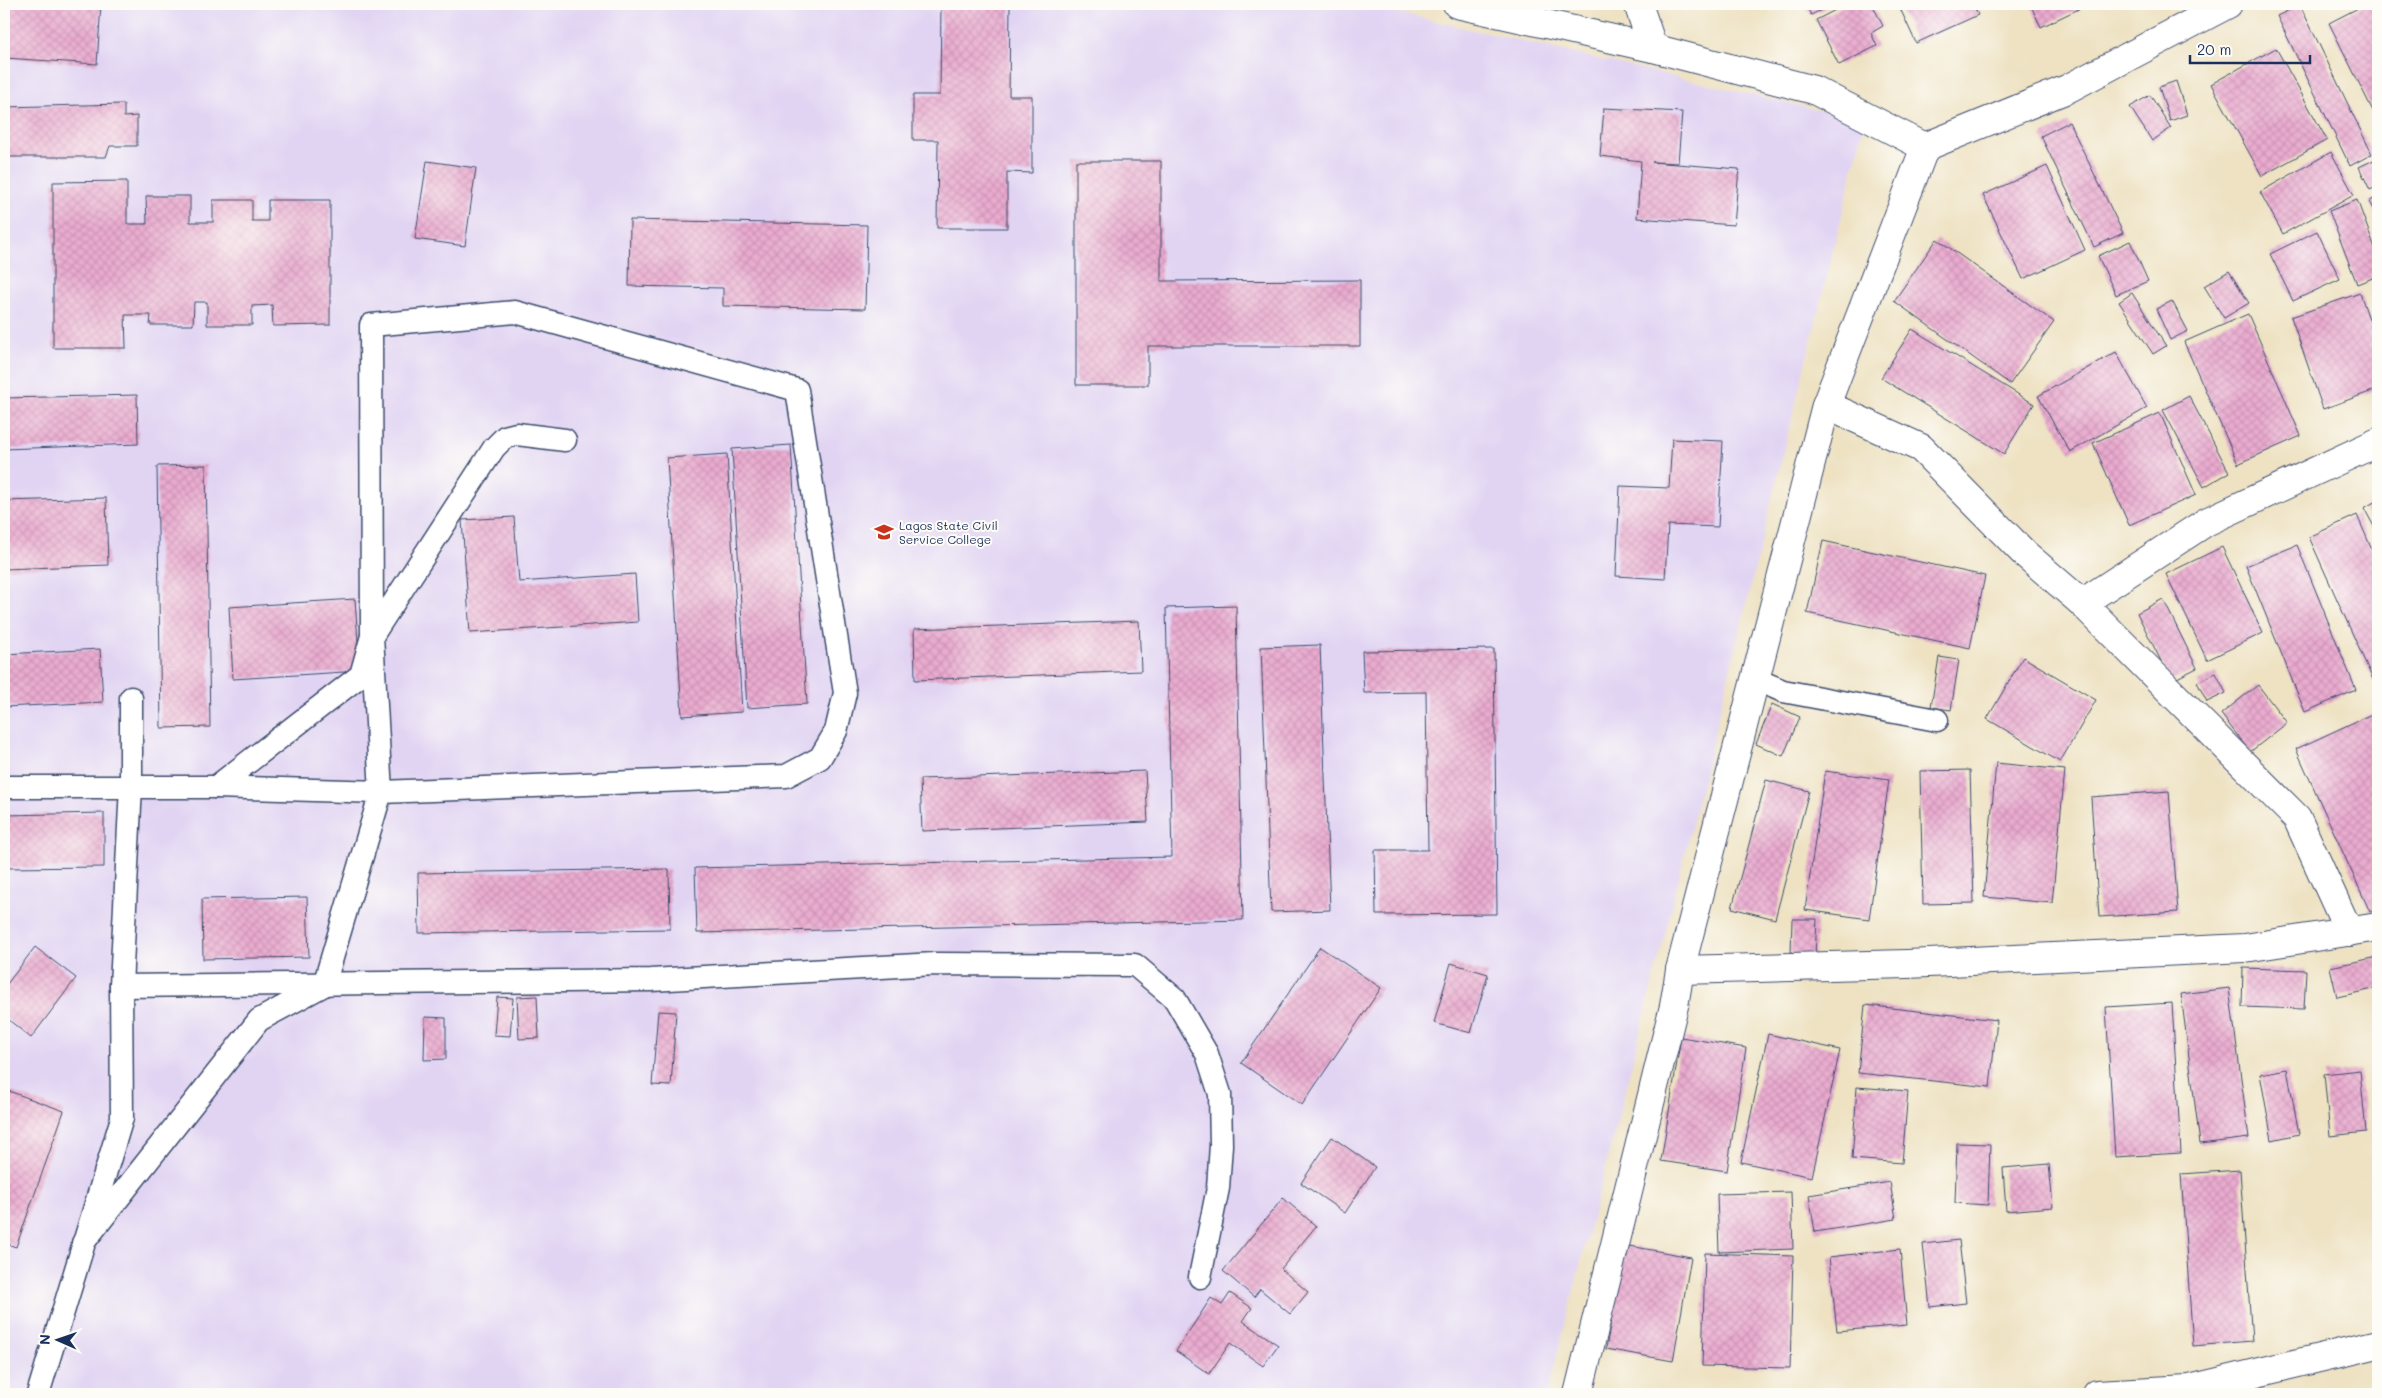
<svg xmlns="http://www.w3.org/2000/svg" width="2382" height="1398" font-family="Mali,sans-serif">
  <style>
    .built { fill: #e1d4f3 }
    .building { fill: url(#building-cross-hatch) }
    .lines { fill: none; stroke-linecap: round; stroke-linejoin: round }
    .service-casing { stroke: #3b4a6d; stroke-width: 25 }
    .minor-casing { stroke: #3b4a6d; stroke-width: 30 }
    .service { stroke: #fff; stroke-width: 22 }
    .minor { stroke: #fff; stroke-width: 28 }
    .labels { text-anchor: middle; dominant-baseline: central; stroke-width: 4; stroke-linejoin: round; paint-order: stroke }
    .poi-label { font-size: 12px; fill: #1b2f5e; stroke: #fdfcf7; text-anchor: start }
  </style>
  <defs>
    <pattern id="building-cross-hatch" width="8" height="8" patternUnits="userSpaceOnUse" patternTransform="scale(1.25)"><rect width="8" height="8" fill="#eaabcf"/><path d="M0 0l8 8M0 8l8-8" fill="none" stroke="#c893b4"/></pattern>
  </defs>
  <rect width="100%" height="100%" fill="#fdfcf7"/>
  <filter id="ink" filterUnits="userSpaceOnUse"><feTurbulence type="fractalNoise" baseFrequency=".02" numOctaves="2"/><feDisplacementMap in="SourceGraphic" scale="10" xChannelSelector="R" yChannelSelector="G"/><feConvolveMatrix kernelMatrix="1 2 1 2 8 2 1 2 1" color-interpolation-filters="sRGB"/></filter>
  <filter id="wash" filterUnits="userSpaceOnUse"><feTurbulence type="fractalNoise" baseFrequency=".0096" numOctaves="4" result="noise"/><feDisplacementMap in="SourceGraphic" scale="20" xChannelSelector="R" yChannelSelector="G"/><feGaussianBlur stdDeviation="1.12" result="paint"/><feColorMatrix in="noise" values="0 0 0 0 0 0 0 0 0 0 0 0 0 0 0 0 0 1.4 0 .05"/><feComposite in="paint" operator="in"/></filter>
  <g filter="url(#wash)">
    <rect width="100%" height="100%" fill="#eee2c3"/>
    <!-- built -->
    <polygon class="built" points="4,4 1361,4 1865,121 1663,942 1547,1394 4,1394"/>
    <g id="blocks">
      <!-- building -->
      <g class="building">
        <polygon points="4,4 101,4 97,64 4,58"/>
        <polygon points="941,4 1010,4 1009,96 1032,96 1032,173 1007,172 1007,228 937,228 938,140 913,140 913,95 940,95"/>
        <polygon points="1805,4 1833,4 1811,15"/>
        <polygon points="1847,4 1872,4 1883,26 1871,33 1877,46 1839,65 1816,20"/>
        <polygon points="1898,4 1973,4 1978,15 1916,43"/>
        <polygon points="2030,4 2089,4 2041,27"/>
        <polygon points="2366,4 2378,4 2378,121 2329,23"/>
        <polygon points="2300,5 2372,154 2350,166 2277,16"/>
        <polygon points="2276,48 2327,140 2262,176 2211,84"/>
        <polygon points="2176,81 2187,115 2170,121 2159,87"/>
        <polygon points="2150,95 2171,128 2152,141 2130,107"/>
        <polygon points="124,104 124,117 137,116 137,146 110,146 106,157 4,157 4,107"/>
        <polygon points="1604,108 1682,112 1678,163 1652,162 1739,169 1734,225 1637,218 1641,161 1600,156"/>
        <polygon points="2069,122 2123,233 2094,247 2041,136"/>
        <polygon points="2331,152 2354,195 2283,234 2260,192"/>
        <polygon points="2378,158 2378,186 2370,190 2359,167"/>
        <polygon points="427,161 476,168 465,246 415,239"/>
        <polygon points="1076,161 1161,161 1161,281 1360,280 1360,346 1148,346 1148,385 1076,385"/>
        <polygon points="2047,166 2085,250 2023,279 1983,195"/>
        <polygon points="127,181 127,224 147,224 146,196 190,196 190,222 213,222 213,200 252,200 252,221 268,221 268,200 330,200 330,325 273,326 272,305 252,306 252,325 207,325 207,302 194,302 193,325 150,325 151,315 125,315 126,348 53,348 53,182"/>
        <polygon points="2378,196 2378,218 2369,202"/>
        <polygon points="2357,200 2378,256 2378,276 2357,284 2329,211"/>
        <polygon points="630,220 867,225 865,309 723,306 723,288 629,286"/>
        <polygon points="2317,231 2340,279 2293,301 2270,254"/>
        <polygon points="1937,239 2054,322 2010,384 1894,301"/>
        <polygon points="2130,241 2148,281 2116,295 2098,256"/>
        <polygon points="2229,271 2249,303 2224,318 2204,286"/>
        <polygon points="2132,293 2166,346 2153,354 2119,302"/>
        <polygon points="2360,293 2378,345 2378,389 2323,409 2291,317"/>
        <polygon points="2172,301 2188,331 2170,340 2156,309"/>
        <polygon points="2248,314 2301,436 2238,464 2184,342"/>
        <polygon points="1912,329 2034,404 2004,454 1881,378"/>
        <polygon points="2116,352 2147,408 2070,452 2038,396"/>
        <polygon points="137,395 138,444 4,449 4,398"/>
        <polygon points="2189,396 2229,472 2204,487 2163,410"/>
        <polygon points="2160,413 2196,495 2129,525 2093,443"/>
        <polygon points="1672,439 1723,441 1718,527 1668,525 1665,579 1616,576 1620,486 1669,488"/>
        <polygon points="791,445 807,704 747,708 732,449"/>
        <polygon points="727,454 742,712 682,716 667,458"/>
        <polygon points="206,465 210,727 161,728 157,466"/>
        <polygon points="106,498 108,565 4,569 4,501"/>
        <polygon points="2378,500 2378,534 2364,508"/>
        <polygon points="2357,515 2378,564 2378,683 2375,684 2309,537"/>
        <polygon points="514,517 519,582 635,574 638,622 470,633 462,520"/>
        <polygon points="1823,541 1985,576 1970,648 1807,613"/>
        <polygon points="2297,545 2356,690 2305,712 2246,566"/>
        <polygon points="2222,547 2263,633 2207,660 2166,574"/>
        <polygon points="355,599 360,671 233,679 229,607"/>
        <polygon points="2163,599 2197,668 2171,681 2137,613"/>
        <polygon points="1236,606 1243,920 697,933 695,868 1172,857 1166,608"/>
        <polygon points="1139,621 1141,671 915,680 914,629"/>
        <polygon points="1320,645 1330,910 1271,912 1261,647"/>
        <polygon points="100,649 103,702 4,707 4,654"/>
        <polygon points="1494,649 1497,914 1376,915 1375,850 1428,850 1426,692 1364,693 1362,651"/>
        <polygon points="1939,657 1959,660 1951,710 1931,707"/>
        <polygon points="2023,657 2096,700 2060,762 1987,719"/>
        <polygon points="2216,673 2226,693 2207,702 2197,682"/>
        <polygon points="2258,685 2287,723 2250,752 2221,714"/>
        <polygon points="1772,704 1800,717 1783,756 1756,744"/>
        <polygon points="2378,711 2378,908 2370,912 2296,749"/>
        <polygon points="1996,763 2065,770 2052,903 1984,897"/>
        <polygon points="1970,770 1974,903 1923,904 1920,771"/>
        <polygon points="1145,771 1148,822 922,831 920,779"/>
        <polygon points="1825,771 1889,780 1869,919 1805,910"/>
        <polygon points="1766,780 1809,791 1775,919 1732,908"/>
        <polygon points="2169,791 2178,912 2099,917 2091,797"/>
        <polygon points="104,813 104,867 4,868 4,815"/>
        <polygon points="669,869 670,929 419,933 418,873"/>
        <polygon points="307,897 309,957 203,959 202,899"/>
        <polygon points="1792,919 1817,919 1815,955 1791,954"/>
        <polygon points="35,947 76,978 31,1038 4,1016 4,988"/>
        <polygon points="1320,947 1381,988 1302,1105 1241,1063"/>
        <polygon points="2378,957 2378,988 2337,997 2330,967"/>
        <polygon points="1451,963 1488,974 1471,1033 1434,1023"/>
        <polygon points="2243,968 2306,970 2304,1009 2242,1007"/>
        <polygon points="2229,988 2249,1138 2200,1144 2181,994"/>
        <polygon points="537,996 539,1038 519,1039 517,997"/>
        <polygon points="497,997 513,998 510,1036 494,1035"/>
        <polygon points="2172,1003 2181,1153 2115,1157 2106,1007"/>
        <polygon points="1865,1005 1997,1020 1990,1087 1858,1073"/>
        <polygon points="658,1011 676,1012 671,1086 652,1085"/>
        <polygon points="425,1017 446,1018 446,1059 424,1060"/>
        <polygon points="1768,1034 1840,1050 1812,1177 1741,1162"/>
        <polygon points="1681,1037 1746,1048 1727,1171 1661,1161"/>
        <polygon points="2287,1069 2299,1134 2272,1140 2260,1074"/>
        <polygon points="2360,1070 2366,1132 2330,1136 2324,1074"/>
        <polygon points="1857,1087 1908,1091 1902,1163 1852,1159"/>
        <polygon points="6,1090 64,1111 16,1247 4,1243 4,1097"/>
        <polygon points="1332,1137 1375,1167 1345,1213 1301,1183"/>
        <polygon points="1957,1143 1990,1144 1988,1205 1955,1203"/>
        <polygon points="2049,1164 2053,1207 2006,1211 2003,1168"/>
        <polygon points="2240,1170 2252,1341 2193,1346 2181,1174"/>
        <polygon points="1890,1182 1896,1219 1815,1232 1809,1195"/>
        <polygon points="1791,1192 1793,1249 1719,1252 1717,1194"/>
        <polygon points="1283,1198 1316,1226 1281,1269 1308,1292 1290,1314 1260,1289 1254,1297 1223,1271"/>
        <polygon points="1959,1240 1966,1303 1930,1307 1923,1244"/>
        <polygon points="1624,1245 1691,1257 1673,1361 1606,1349"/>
        <polygon points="1900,1249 1907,1325 1837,1331 1829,1257"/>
        <polygon points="1705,1253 1793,1256 1790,1368 1702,1366"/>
        <polygon points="1230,1293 1252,1308 1243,1321 1278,1345 1263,1366 1230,1343 1209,1374 1176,1351 1211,1298 1222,1305"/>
        <polygon points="2223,1390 2257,1393 2257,1394 2222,1394"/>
      </g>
    </g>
  </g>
  <g filter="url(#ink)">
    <use href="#blocks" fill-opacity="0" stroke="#3b4a6d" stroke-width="1"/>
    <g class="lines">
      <!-- service casing -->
      <g class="service-casing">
        <g id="service">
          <polyline points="1755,679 1783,691 1937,720"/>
          <polyline points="4,787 216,787 381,792 786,776 820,758 836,731 845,693 797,390 515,312 371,325 372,636 381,792 324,985 259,1020 83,1243"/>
          <polyline points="216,787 361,675 372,636 494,448 505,437 517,434 565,440"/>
          <polyline points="121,986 651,980 935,964 1135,965 1175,999 1207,1054 1220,1094 1221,1145 1218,1188 1200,1277"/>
          <polyline points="38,1394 122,1118 121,986 131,786 131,698"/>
        </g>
      </g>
      <!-- minor casing -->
      <g class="minor-casing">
        <g id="minor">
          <polyline points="1457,4 1653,48 1814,90 1925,147"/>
          <polyline points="1638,4 1653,48"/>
          <polyline points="1826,405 1921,448 2024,553 2082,603 2297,818 2349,932"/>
          <polyline points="2082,603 2206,522 2378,442"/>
          <polyline points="1680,970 1907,964 2245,948 2378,927"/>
          <polyline points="1578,1394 1674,1006 1680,970 1826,405 1925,147 2067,89 2228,4"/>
          <polyline points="2097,1394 2189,1389 2378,1344"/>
        </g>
      </g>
      <!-- service -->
      <use href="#service" class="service"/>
      <!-- minor -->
      <use href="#minor" class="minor"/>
    </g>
  </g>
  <!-- icons -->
  <defs>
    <g id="school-bare" transform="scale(1.5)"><path d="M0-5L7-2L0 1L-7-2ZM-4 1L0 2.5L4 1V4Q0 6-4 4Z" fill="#c8321e" stroke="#fdfcf7" stroke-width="2.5" paint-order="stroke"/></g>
  </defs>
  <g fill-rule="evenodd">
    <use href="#school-bare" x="884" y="532"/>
  </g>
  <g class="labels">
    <!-- poi labels -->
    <g class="poi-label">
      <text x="899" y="525">Lagos State Civil<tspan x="899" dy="14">Service College</tspan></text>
    </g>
  </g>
  <!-- margin -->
  <rect width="2382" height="1398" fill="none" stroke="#fdfcf7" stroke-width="20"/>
  <!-- north arrow -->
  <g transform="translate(58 1340) rotate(272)" stroke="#fdfcf7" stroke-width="4" paint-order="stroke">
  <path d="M0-4L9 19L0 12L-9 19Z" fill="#1b2f5e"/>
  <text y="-8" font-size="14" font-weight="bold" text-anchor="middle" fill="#1b2f5e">N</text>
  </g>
  <!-- scale -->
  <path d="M2190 55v8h120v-8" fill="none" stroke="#1b2f5e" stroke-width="2.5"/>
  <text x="2197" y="55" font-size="15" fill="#1b2f5e" stroke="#fdfcf7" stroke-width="4" paint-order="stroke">20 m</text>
</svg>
